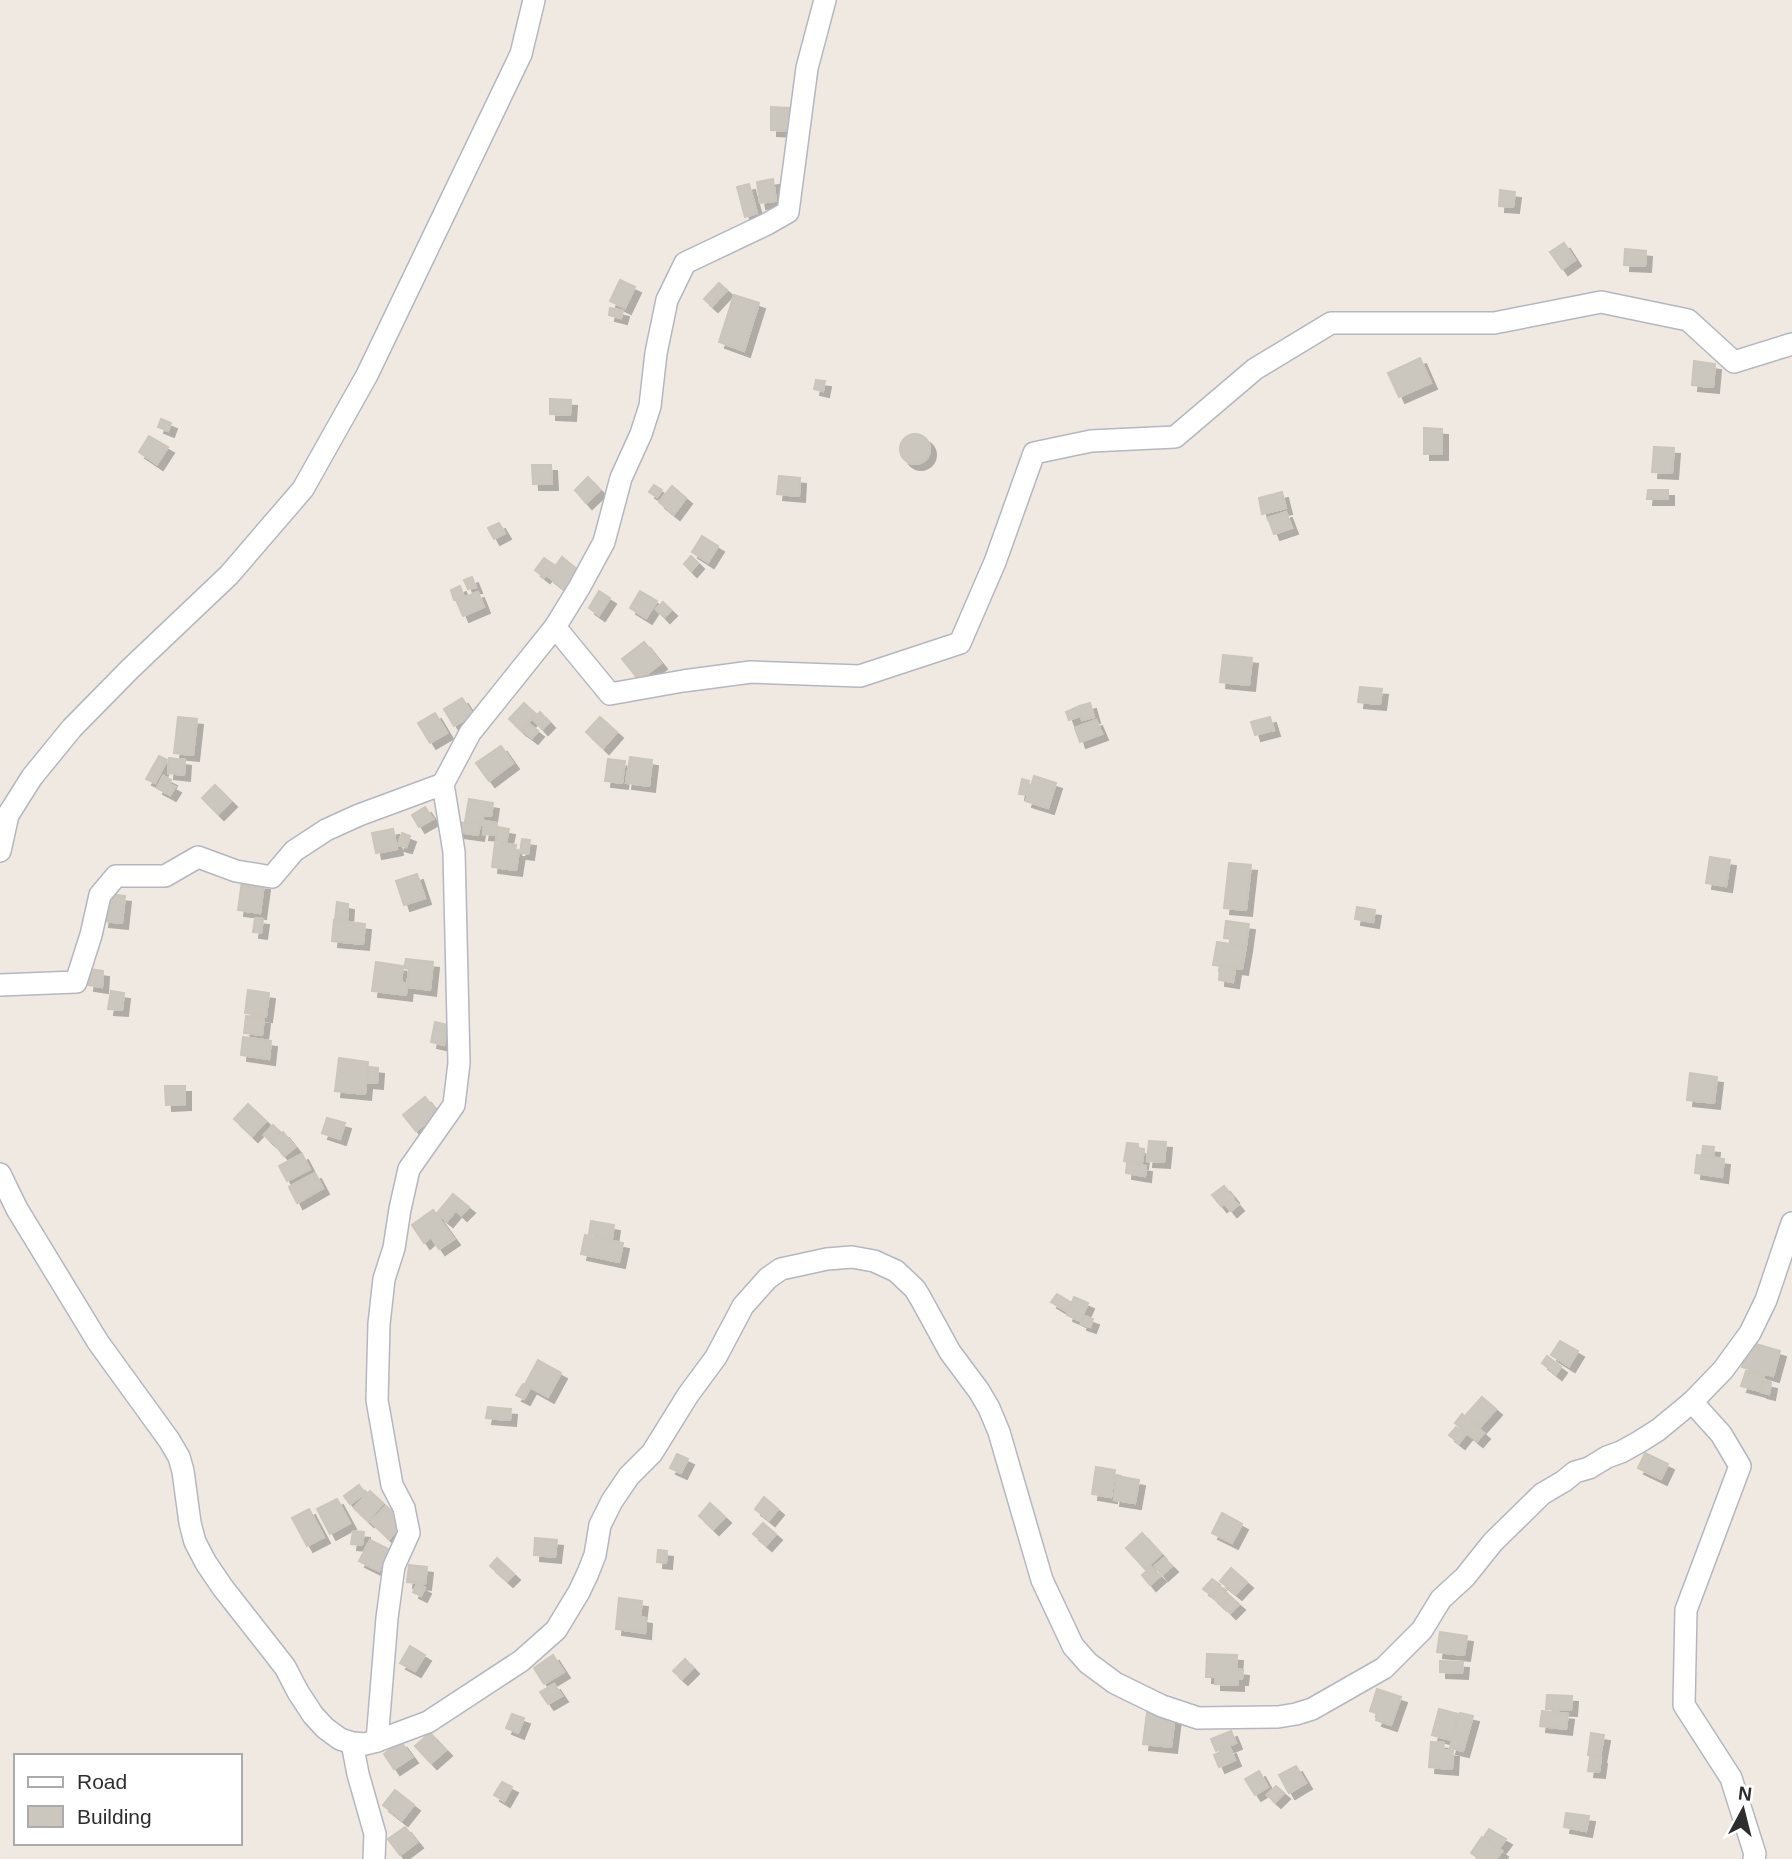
<svg xmlns="http://www.w3.org/2000/svg" width="1792" height="1859" font-family="Arial,sans-serif">
  <style>
    .building { fill: #cbc7bf; stroke: #cbc5ba; stroke-width: 2; filter: url(#shadow) }
    .lines { fill: none; stroke-linecap: round; stroke-linejoin: round }
    .minor-casing { stroke: #b4b7c1; stroke-width: 24 }
    .minor { stroke: #fff; stroke-width: 21 }
  </style>
  <defs>
    <filter id="shadow"><feDropShadow dx="6" dy="6" stdDeviation="0" flood-color="#0004"/></filter>
  </defs>
  <rect width="100%" height="100%" fill="#efe9e1"/>
  <!-- building -->
  <g class="building">
    <polygon points="771,107 789,108 789,131 771,130"/>
    <polygon points="773,179 776,201 760,203 757,182"/>
    <polygon points="749,184 757,213 745,217 737,187"/>
    <polygon points="1500,190 1515,192 1513,207 1499,206"/>
    <polygon points="1564,243 1575,260 1562,269 1550,252"/>
    <polygon points="1625,249 1646,251 1645,266 1624,265"/>
    <polygon points="620,280 635,287 625,308 610,301"/>
    <polygon points="719,283 727,290 712,306 704,299"/>
    <polygon points="734,295 759,303 744,351 719,342"/>
    <polygon points="610,308 623,311 621,318 609,315"/>
    <polygon points="1420,358 1431,383 1399,397 1388,373"/>
    <polygon points="1694,361 1715,364 1713,387 1692,385"/>
    <polygon points="816,380 825,381 823,391 814,389"/>
    <polygon points="550,399 571,400 570,415 550,414"/>
    <polygon points="161,419 171,423 168,431 158,427"/>
    <polygon points="1424,428 1442,429 1442,454 1424,454"/>
    <circle cx="915" cy="449" r="15"/>
    <polygon points="149,436 168,447 157,464 139,452"/>
    <polygon points="1654,447 1674,448 1672,473 1652,472"/>
    <polygon points="532,465 551,465 552,484 533,484"/>
    <polygon points="779,476 800,478 799,496 777,494"/>
    <polygon points="588,477 600,490 586,503 575,490"/>
    <polygon points="654,485 662,490 657,497 649,492"/>
    <polygon points="672,486 686,498 674,514 659,502"/>
    <polygon points="1648,490 1668,490 1668,499 1647,499"/>
    <polygon points="1282,492 1286,508 1262,514 1259,498"/>
    <polygon points="1286,512 1292,528 1274,534 1268,518"/>
    <polygon points="499,523 505,533 494,539 488,528"/>
    <polygon points="702,536 718,546 708,562 692,552"/>
    <polygon points="691,556 698,563 691,571 684,564"/>
    <polygon points="562,557 578,570 564,589 548,576"/>
    <polygon points="544,558 554,565 544,577 535,570"/>
    <polygon points="472,577 476,587 468,589 464,580"/>
    <polygon points="460,586 464,597 454,600 451,590"/>
    <polygon points="599,591 610,598 599,615 589,608"/>
    <polygon points="640,591 657,601 646,618 630,608"/>
    <polygon points="478,592 484,607 463,616 456,600"/>
    <polygon points="663,602 671,610 664,617 656,609"/>
    <polygon points="644,642 661,663 639,680 622,659"/>
    <polygon points="1223,655 1252,658 1249,685 1220,682"/>
    <polygon points="1360,687 1382,689 1380,704 1358,702"/>
    <polygon points="462,698 473,715 454,726 444,709"/>
    <polygon points="524,703 536,714 521,730 509,719"/>
    <polygon points="1090,703 1094,717 1082,720 1079,706"/>
    <polygon points="1077,707 1080,716 1069,720 1066,712"/>
    <polygon points="540,712 549,722 542,729 533,719"/>
    <polygon points="435,713 447,733 430,743 418,723"/>
    <polygon points="178,717 197,719 193,755 174,753"/>
    <polygon points="600,717 617,732 603,748 586,732"/>
    <polygon points="1270,717 1274,730 1255,735 1251,722"/>
    <polygon points="1096,720 1102,734 1080,742 1075,728"/>
    <polygon points="529,724 538,731 532,738 523,731"/>
    <polygon points="501,746 513,763 489,781 476,763"/>
    <polygon points="159,756 167,760 155,783 146,779"/>
    <polygon points="630,757 652,760 649,786 626,783"/>
    <polygon points="169,758 185,760 184,775 168,773"/>
    <polygon points="608,759 625,761 622,783 605,781"/>
    <polygon points="163,776 171,780 169,784 175,787 170,795 157,788"/>
    <polygon points="1034,776 1056,783 1048,808 1026,801"/>
    <polygon points="1022,779 1029,781 1026,795 1019,794"/>
    <polygon points="215,785 231,801 218,814 202,798"/>
    <polygon points="469,799 493,803 491,816 483,815 482,825 465,822"/>
    <polygon points="425,807 433,819 419,827 412,815"/>
    <polygon points="485,821 497,823 495,835 483,834"/>
    <polygon points="458,822 480,825 478,835 457,832"/>
    <polygon points="498,827 509,829 506,843 496,841"/>
    <polygon points="393,829 397,849 376,853 372,833"/>
    <polygon points="402,833 410,836 406,847 398,845"/>
    <polygon points="522,839 530,840 528,854 520,853"/>
    <polygon points="495,843 516,845 515,851 519,851 516,870 492,867"/>
    <polygon points="1710,857 1730,860 1726,886 1706,883"/>
    <polygon points="1229,863 1251,865 1246,910 1224,908"/>
    <polygon points="417,874 425,898 404,905 396,881"/>
    <polygon points="242,881 264,884 260,913 238,910"/>
    <polygon points="106,894 125,896 122,923 103,921"/>
    <polygon points="337,902 348,904 347,920 335,919"/>
    <polygon points="1357,907 1375,910 1373,922 1355,919"/>
    <polygon points="255,918 263,919 261,933 253,932"/>
    <polygon points="334,920 365,924 363,944 332,941"/>
    <polygon points="1226,921 1249,924 1246,946 1231,944 1231,939 1224,938"/>
    <polygon points="1217,942 1246,946 1242,969 1213,965"/>
    <polygon points="406,959 433,962 430,990 407,987 409,969 404,968"/>
    <polygon points="376,962 403,966 401,982 407,984 406,995 372,991"/>
    <polygon points="1220,967 1235,969 1233,982 1219,980"/>
    <polygon points="90,969 103,971 102,987 88,985"/>
    <polygon points="248,990 269,993 266,1016 245,1013"/>
    <polygon points="111,991 124,993 122,1010 108,1009"/>
    <polygon points="246,1016 264,1018 262,1035 244,1033"/>
    <polygon points="435,1022 448,1025 444,1045 431,1042"/>
    <polygon points="243,1037 271,1041 269,1059 241,1055"/>
    <polygon points="339,1058 368,1062 365,1094 335,1091"/>
    <polygon points="369,1067 378,1068 377,1083 367,1082"/>
    <polygon points="1690,1073 1717,1077 1714,1103 1687,1100"/>
    <polygon points="165,1086 185,1086 185,1104 166,1105"/>
    <polygon points="425,1097 438,1113 416,1131 403,1115"/>
    <polygon points="248,1104 266,1121 252,1136 234,1119"/>
    <polygon points="327,1118 345,1123 340,1139 322,1133"/>
    <polygon points="273,1125 279,1131 270,1141 264,1135"/>
    <polygon points="283,1132 295,1147 284,1156 272,1141"/>
    <polygon points="1149,1141 1166,1142 1164,1162 1147,1161"/>
    <polygon points="1127,1143 1138,1144 1138,1148 1144,1149 1142,1163 1124,1161"/>
    <polygon points="1703,1146 1714,1147 1713,1156 1702,1155"/>
    <polygon points="302,1154 310,1169 287,1181 279,1166"/>
    <polygon points="1697,1155 1724,1159 1722,1177 1695,1173"/>
    <polygon points="1127,1163 1146,1166 1145,1176 1126,1173"/>
    <polygon points="315,1173 323,1188 297,1203 289,1187"/>
    <polygon points="1224,1186 1233,1197 1221,1206 1212,1195"/>
    <polygon points="453,1194 469,1207 461,1215 456,1210 447,1221 437,1213"/>
    <polygon points="1232,1198 1238,1205 1231,1211 1225,1204"/>
    <polygon points="433,1210 454,1239 439,1249 431,1237 424,1243 412,1225"/>
    <polygon points="591,1221 614,1225 612,1238 589,1234"/>
    <polygon points="585,1235 623,1243 619,1262 581,1254"/>
    <polygon points="1057,1294 1072,1303 1066,1311 1051,1302"/>
    <polygon points="1074,1297 1088,1303 1080,1321 1067,1315"/>
    <polygon points="1084,1316 1093,1319 1090,1327 1081,1324"/>
    <polygon points="1560,1341 1578,1351 1569,1366 1551,1355"/>
    <polygon points="1749,1342 1780,1351 1773,1376 1742,1367"/>
    <polygon points="1547,1356 1561,1367 1556,1374 1542,1363"/>
    <polygon points="538,1360 561,1373 548,1397 525,1384"/>
    <polygon points="1746,1371 1764,1376 1760,1391 1741,1386"/>
    <polygon points="1763,1381 1771,1383 1769,1394 1761,1392"/>
    <polygon points="523,1384 530,1388 524,1399 516,1395"/>
    <polygon points="1482,1397 1496,1409 1480,1427 1466,1415"/>
    <polygon points="488,1407 511,1409 510,1420 486,1418"/>
    <polygon points="1462,1414 1484,1433 1477,1441 1455,1423"/>
    <polygon points="1456,1427 1466,1434 1459,1443 1449,1435"/>
    <polygon points="1645,1453 1668,1464 1661,1479 1638,1468"/>
    <polygon points="677,1454 688,1459 681,1473 670,1468"/>
    <polygon points="1096,1467 1115,1470 1111,1497 1092,1494"/>
    <polygon points="1117,1476 1139,1480 1135,1503 1114,1500"/>
    <polygon points="359,1485 365,1493 350,1504 344,1496"/>
    <polygon points="370,1491 383,1503 368,1521 354,1508"/>
    <polygon points="764,1497 778,1509 769,1520 755,1509"/>
    <polygon points="337,1499 350,1523 330,1534 317,1509"/>
    <polygon points="710,1503 725,1517 713,1529 699,1516"/>
    <polygon points="386,1506 404,1522 389,1539 371,1522"/>
    <polygon points="309,1509 324,1537 307,1546 292,1518"/>
    <polygon points="1222,1513 1242,1524 1232,1543 1212,1533"/>
    <polygon points="763,1523 776,1534 766,1545 753,1534"/>
    <polygon points="353,1531 364,1532 362,1545 351,1544"/>
    <polygon points="1142,1533 1161,1554 1145,1569 1126,1548"/>
    <polygon points="535,1538 557,1540 555,1557 534,1555"/>
    <polygon points="370,1540 390,1550 379,1571 359,1561"/>
    <polygon points="658,1550 667,1551 666,1563 657,1562"/>
    <polygon points="497,1558 514,1574 507,1581 490,1566"/>
    <polygon points="1164,1558 1172,1566 1162,1575 1155,1566"/>
    <polygon points="409,1565 427,1567 425,1584 407,1582"/>
    <polygon points="1151,1567 1160,1576 1150,1585 1142,1575"/>
    <polygon points="1231,1568 1247,1582 1236,1594 1220,1581"/>
    <polygon points="1212,1579 1220,1585 1211,1595 1203,1589"/>
    <polygon points="417,1584 425,1588 421,1596 413,1592"/>
    <polygon points="1220,1587 1230,1596 1221,1605 1212,1597"/>
    <polygon points="1231,1597 1239,1604 1230,1613 1223,1606"/>
    <polygon points="619,1598 642,1601 640,1617 646,1618 645,1633 616,1629"/>
    <polygon points="1440,1632 1467,1636 1464,1655 1437,1652"/>
    <polygon points="410,1646 425,1655 415,1671 400,1663"/>
    <polygon points="1207,1654 1237,1655 1236,1669 1243,1670 1242,1679 1238,1679 1238,1685 1215,1684 1215,1677 1206,1677"/>
    <polygon points="553,1655 564,1672 544,1684 534,1668"/>
    <polygon points="685,1659 693,1668 682,1679 673,1671"/>
    <polygon points="1440,1661 1463,1662 1462,1673 1440,1672"/>
    <polygon points="554,1684 562,1696 548,1704 540,1692"/>
    <polygon points="1377,1689 1401,1697 1391,1725 1376,1720 1378,1714 1370,1711"/>
    <polygon points="1547,1695 1572,1696 1571,1710 1546,1709"/>
    <polygon points="1439,1709 1458,1714 1451,1740 1432,1735"/>
    <polygon points="1542,1711 1568,1714 1566,1729 1540,1726"/>
    <polygon points="1147,1712 1175,1715 1171,1747 1143,1744"/>
    <polygon points="1460,1713 1473,1716 1463,1751 1450,1748"/>
    <polygon points="512,1714 524,1718 518,1733 506,1728"/>
    <polygon points="1231,1731 1236,1743 1216,1751 1211,1739"/>
    <polygon points="430,1733 446,1750 431,1763 415,1746"/>
    <polygon points="1591,1733 1604,1735 1600,1757 1588,1755"/>
    <polygon points="401,1742 412,1757 394,1769 384,1754"/>
    <polygon points="1431,1742 1444,1743 1443,1750 1453,1751 1452,1769 1429,1767"/>
    <polygon points="1230,1748 1235,1760 1219,1767 1214,1755"/>
    <polygon points="1590,1757 1601,1758 1599,1772 1588,1771"/>
    <polygon points="1296,1766 1306,1783 1289,1793 1279,1775"/>
    <polygon points="1259,1771 1268,1787 1255,1795 1245,1779"/>
    <polygon points="502,1782 512,1787 504,1801 494,1795"/>
    <polygon points="1276,1786 1284,1793 1275,1802 1267,1795"/>
    <polygon points="395,1790 414,1805 402,1820 383,1805"/>
    <polygon points="1566,1813 1589,1816 1586,1831 1564,1827"/>
    <polygon points="405,1827 417,1842 400,1855 388,1839"/>
    <polygon points="1489,1829 1506,1839 1500,1847 1484,1837"/>
    <polygon points="1482,1837 1502,1851 1496,1859 1480,1859 1471,1853"/>
  </g>
  <g class="lines">
    <!-- minor casing -->
    <g class="minor-casing">
      <g id="minor">
        <polyline points="555,627 610,694 683,681 751,672 860,676 960,643 995,562 1034,453 1091,441 1175,437 1255,369 1331,323 1494,323 1601,302 1688,320 1734,362 1792,344"/>
        <polyline points="0,851 8,815 32,777 72,728 130,669 229,575 303,489 367,375 521,54 534,0"/>
        <polyline points="0,985 76,982 91,935 100,895 116,876 165,876 198,857 236,871 272,877 294,851 326,830 359,815 443,784"/>
        <polyline points="0,1174 17,1209 98,1342 169,1440 179,1457 183,1471 190,1523 195,1542 206,1563 223,1588 285,1667 298,1692 313,1715 325,1728 340,1739 352,1743 365,1744 377,1741 428,1722 521,1661 556,1630 579,1592 588,1573 595,1555 600,1525 612,1501 629,1476 652,1453 688,1395 716,1357 743,1306 768,1278 781,1269 827,1259 852,1257 874,1261 896,1271 915,1289 921,1299 950,1352 979,1391 989,1408 999,1432 1042,1580 1073,1646 1088,1663 1115,1683 1162,1706 1198,1718 1278,1717 1296,1714 1312,1709 1384,1668 1422,1630 1441,1599 1465,1577 1493,1542 1542,1494 1564,1481 1575,1472 1589,1468 1607,1457 1621,1452 1639,1442 1658,1430 1692,1402 1723,1370 1750,1333 1766,1300 1792,1223"/>
        <polyline points="1692,1402 1721,1434 1740,1466 1686,1610 1684,1705 1731,1778 1755,1854 1754,1859"/>
        <polyline points="377,1741 387,1618 394,1566 409,1533 404,1508 392,1485 377,1400 379,1324 384,1279 394,1248 400,1209 409,1169 454,1105 459,1063 454,852 443,784 470,733 555,627 579,588 604,542 621,478 641,434 650,406 656,353 667,300 685,263 767,224 788,212 807,68 825,0"/>
        <polyline points="352,1743 358,1774 375,1834 374,1859"/>
      </g>
    </g>
    <!-- minor -->
    <use href="#minor" class="minor"/>
  </g>
  <!-- legend -->
  <rect x="14" y="1754" width="228" height="91" fill="#ffffff" stroke="#ababab" stroke-width="2"/>
  <rect x="28" y="1777" width="35" height="10" fill="#ffffff" stroke="#ababab" stroke-width="2"/>
  <text x="77" y="1789" font-size="21" fill="#2e2e2e">Road</text>
  <rect x="28" y="1806" width="35" height="21" fill="#cbc7bf" stroke="#ababab" stroke-width="2"/>
  <text x="77" y="1824" font-size="21" fill="#2e2e2e">Building</text>
  <!-- north arrow -->
  <g transform="translate(1743 1810) rotate(7)" stroke="#ffffff" stroke-width="5" paint-order="stroke">
  <path d="M0-5L12 26L0 18L-12 26Z" fill="#2e2e2e"/>
  <text y="-10" font-size="19" font-weight="bold" text-anchor="middle" fill="#2e2e2e">N</text>
  </g>
</svg>
